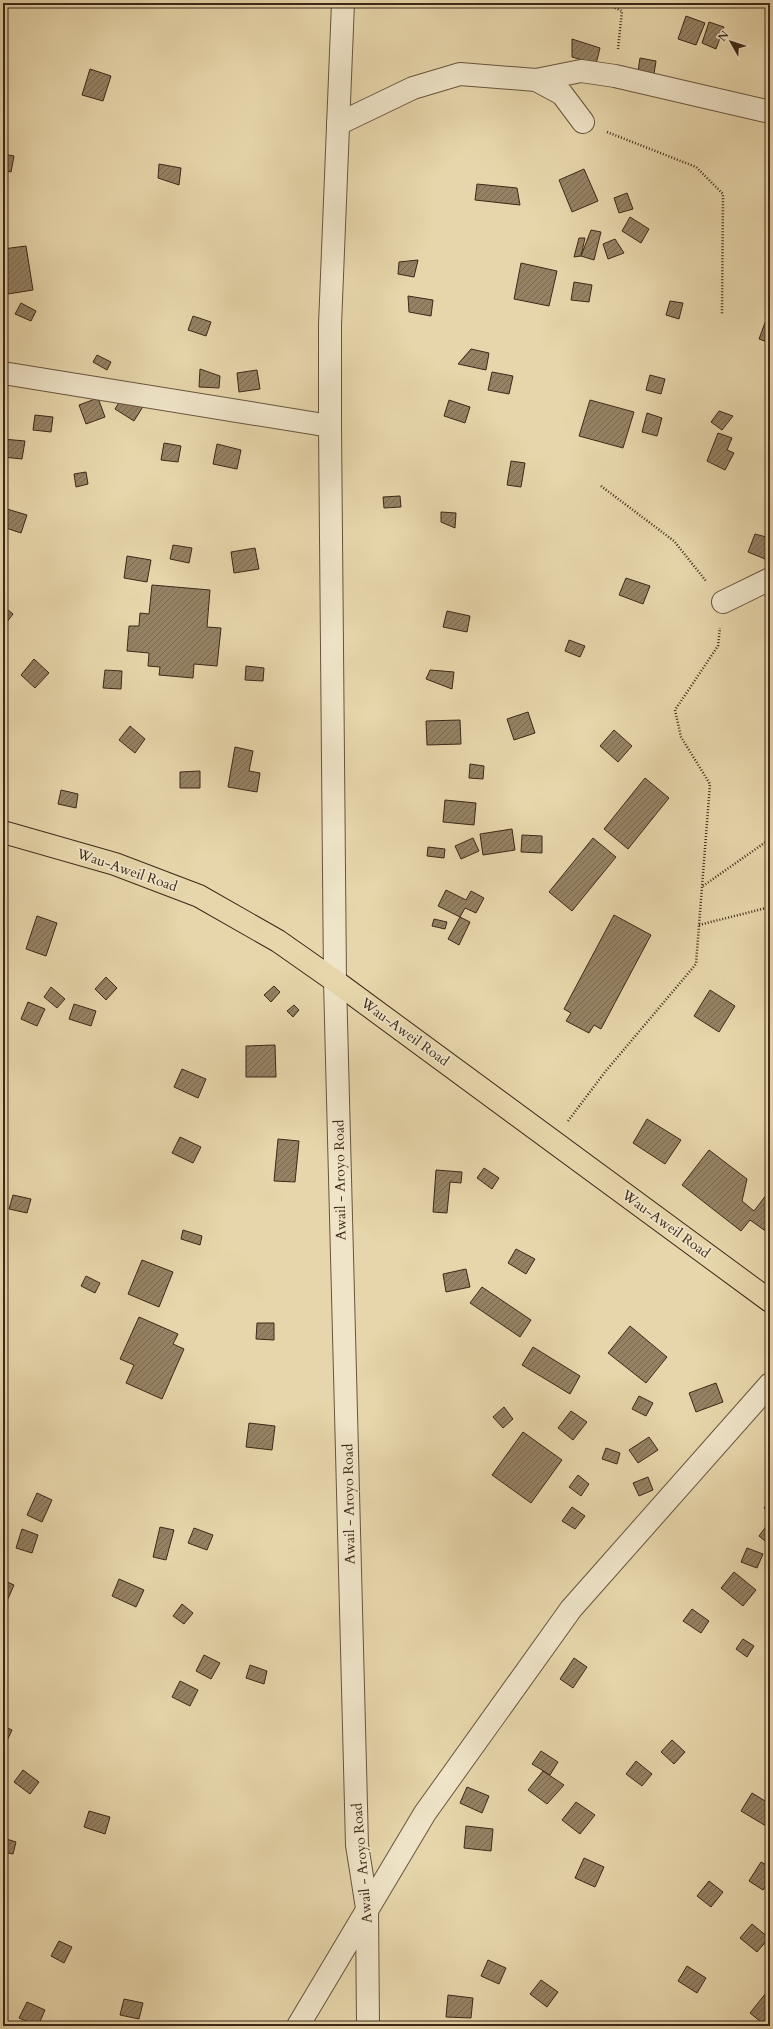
<svg xmlns="http://www.w3.org/2000/svg" width="773" height="2029" font-family="Cardo,serif">
  <style>
    .building { fill: url(#building-hatch); stroke: #3d2818 }
    .lines { fill: none; stroke-linecap: round; stroke-linejoin: round }
    .minor-casing { stroke: #68543d; stroke-width: 24 }
    .major-casing { stroke: #3d2818; stroke-width: 24 }
    .path { stroke: #3d2818; stroke-width: 2.5; stroke-dasharray: 1 2; stroke-linecap: butt }
    .minor { stroke: #efe4c8; stroke-width: 22 }
    .major { stroke: #e7d6ab; stroke-width: 22 }
    .labels { text-anchor: middle; dominant-baseline: central; stroke-width: 3.5; stroke-linejoin: round; paint-order: stroke }
    .street-label { font-size: 14px; fill: #3d2818; stroke: #efe4c8 }
  </style>
  <defs>
    <pattern id="building-hatch" width="6" height="6" patternUnits="userSpaceOnUse"><rect width="6" height="6" fill="#958264"/><path d="M-1 1l2-2M0 6l6-6M5 7l2-2" fill="none" stroke="#7b6a51"/></pattern>
  </defs>
  <rect width="100%" height="100%" fill="#e7d6ab"/>
  <filter id="stains"><feTurbulence type="fractalNoise" baseFrequency=".005" numOctaves="4"/><feColorMatrix values="0 0 0 0 .2 0 0 0 0 .09 0 0 0 0 .02 0 0 0 .5 -.17"/></filter>
  <radialGradient id="worn" r=".72"><stop offset=".6" stop-color="#630" stop-opacity="0"/><stop offset="1" stop-color="#630" stop-opacity=".3"/></radialGradient>
  <!-- building -->
  <g class="building">
    <polygon points="686,16 705,23 696,45 678,39"/>
    <polygon points="709,22 724,27 716,49 702,43"/>
    <polygon points="572,39 600,48 596,64 572,57"/>
    <polygon points="640,58 656,61 654,74 638,71"/>
    <polygon points="90,69 111,76 103,101 82,95"/>
    <polygon points="3,154 14,156 11,172 3,170"/>
    <polygon points="159,164 181,168 179,185 158,178"/>
    <polygon points="584,169 598,201 572,212 559,180"/>
    <polygon points="477,184 517,188 520,205 475,200"/>
    <polygon points="627,193 633,209 619,213 614,198"/>
    <polygon points="630,217 649,229 641,243 622,231"/>
    <polygon points="591,230 601,232 594,260 581,256"/>
    <polygon points="579,238 585,238 581,256 574,257"/>
    <polygon points="615,239 624,253 608,259 603,244"/>
    <polygon points="26,246 33,290 8,294 3,263 3,249"/>
    <polygon points="418,260 414,277 398,274 399,262"/>
    <polygon points="521,263 557,271 549,306 514,299"/>
    <polygon points="574,282 592,285 589,302 571,300"/>
    <polygon points="408,296 433,300 431,316 409,312"/>
    <polygon points="670,301 683,303 679,319 666,315"/>
    <polygon points="21,303 36,311 31,321 15,314"/>
    <polygon points="193,316 211,322 206,336 188,330"/>
    <polygon points="766,320 770,321 770,343 759,339"/>
    <polygon points="471,349 489,353 486,370 458,364"/>
    <polygon points="97,355 111,362 107,370 93,362"/>
    <polygon points="200,369 220,376 219,388 199,387"/>
    <polygon points="257,370 260,389 239,392 237,373"/>
    <polygon points="492,372 513,376 509,394 488,390"/>
    <polygon points="650,375 665,379 661,394 646,390"/>
    <polygon points="125,393 144,405 134,421 115,409"/>
    <polygon points="98,398 105,417 86,424 79,405"/>
    <polygon points="449,400 470,407 465,423 444,416"/>
    <polygon points="590,400 634,412 623,448 579,436"/>
    <polygon points="719,411 733,416 722,430 711,422"/>
    <polygon points="647,413 662,418 657,436 642,432"/>
    <polygon points="35,415 53,417 51,432 33,430"/>
    <polygon points="718,433 732,438 727,450 734,453 725,470 707,461"/>
    <polygon points="3,439 25,441 22,459 3,457"/>
    <polygon points="164,443 181,446 178,462 161,460"/>
    <polygon points="217,444 241,450 237,469 213,464"/>
    <polygon points="511,461 525,463 521,487 507,485"/>
    <polygon points="86,472 88,484 76,487 74,474"/>
    <polygon points="400,496 401,507 384,508 383,497"/>
    <polygon points="7,509 27,515 21,533 3,527"/>
    <polygon points="441,512 456,513 455,528 441,522"/>
    <polygon points="755,534 770,538 770,561 748,552"/>
    <polygon points="173,545 192,548 189,563 170,559"/>
    <polygon points="255,548 259,569 234,573 231,552"/>
    <polygon points="127,556 151,560 147,582 124,578"/>
    <polygon points="626,578 650,586 643,604 619,595"/>
    <polygon points="152,585 210,590 207,627 221,628 217,666 194,664 193,678 159,675 160,667 148,666 149,653 127,651 129,626 139,626 140,613 149,614"/>
    <polygon points="3,606 13,614 3,627"/>
    <polygon points="447,611 470,616 467,632 443,627"/>
    <polygon points="569,640 585,646 580,657 565,651"/>
    <polygon points="34,659 49,673 35,688 21,675"/>
    <polygon points="246,666 264,668 263,681 245,680"/>
    <polygon points="105,670 122,671 121,689 103,688"/>
    <polygon points="430,670 454,672 452,689 426,679"/>
    <polygon points="528,712 535,733 514,740 507,719"/>
    <polygon points="460,720 461,744 427,745 426,721"/>
    <polygon points="130,726 145,739 135,753 119,740"/>
    <polygon points="614,730 632,746 618,762 600,746"/>
    <polygon points="235,747 253,751 249,771 260,773 257,792 228,787"/>
    <polygon points="470,764 484,766 483,779 469,778"/>
    <polygon points="200,771 200,788 180,788 180,772"/>
    <polygon points="645,778 669,798 628,849 604,829"/>
    <polygon points="61,790 78,794 76,808 58,804"/>
    <polygon points="445,800 476,803 474,825 443,822"/>
    <polygon points="512,829 515,850 483,855 480,834"/>
    <polygon points="522,835 542,836 542,853 521,852"/>
    <polygon points="473,838 479,851 461,859 455,846"/>
    <polygon points="593,838 616,857 572,911 549,892"/>
    <polygon points="428,847 445,849 444,858 427,856"/>
    <polygon points="446,890 466,900 471,891 484,898 476,913 465,908 460,917 438,906"/>
    <polygon points="614,915 651,935 601,1029 594,1025 589,1033 566,1021 571,1013 564,1009"/>
    <polygon points="37,916 57,923 46,956 26,949"/>
    <polygon points="460,917 470,922 459,945 448,939"/>
    <polygon points="434,919 447,922 445,929 432,926"/>
    <polygon points="106,977 117,988 106,1000 95,989"/>
    <polygon points="274,986 280,992 271,1002 264,995"/>
    <polygon points="51,987 65,999 57,1008 44,997"/>
    <polygon points="710,990 735,1006 719,1032 694,1016"/>
    <polygon points="28,1002 45,1009 37,1026 21,1019"/>
    <polygon points="74,1004 96,1011 91,1026 69,1019"/>
    <polygon points="294,1005 299,1010 293,1017 287,1011"/>
    <polygon points="275,1045 276,1077 246,1077 246,1046"/>
    <polygon points="182,1069 206,1079 198,1098 174,1087"/>
    <polygon points="647,1119 681,1140 665,1164 633,1143"/>
    <polygon points="180,1137 201,1147 193,1163 172,1153"/>
    <polygon points="278,1139 299,1141 295,1182 274,1181"/>
    <polygon points="709,1150 747,1179 742,1201 754,1211 770,1190 770,1228 767,1232 750,1220 741,1231 682,1185"/>
    <polygon points="484,1168 499,1178 492,1189 477,1178"/>
    <polygon points="436,1170 462,1172 461,1183 450,1182 447,1213 433,1212"/>
    <polygon points="13,1195 31,1199 27,1213 9,1209"/>
    <polygon points="183,1230 202,1236 200,1245 181,1239"/>
    <polygon points="516,1249 535,1259 526,1274 508,1263"/>
    <polygon points="142,1260 173,1272 159,1307 128,1294"/>
    <polygon points="466,1269 470,1287 446,1292 443,1274"/>
    <polygon points="86,1276 100,1283 95,1293 81,1286"/>
    <polygon points="482,1287 531,1320 520,1337 470,1303"/>
    <polygon points="139,1317 178,1334 173,1344 184,1349 162,1399 126,1383 134,1365 120,1359"/>
    <polygon points="257,1323 274,1323 274,1340 256,1339"/>
    <polygon points="630,1326 667,1357 646,1383 608,1353"/>
    <polygon points="533,1347 580,1376 570,1394 522,1365"/>
    <polygon points="716,1383 723,1402 696,1412 689,1393"/>
    <polygon points="639,1396 653,1403 646,1416 632,1409"/>
    <polygon points="504,1407 513,1419 503,1428 493,1417"/>
    <polygon points="571,1411 587,1422 573,1440 558,1428"/>
    <polygon points="249,1423 275,1426 272,1450 246,1447"/>
    <polygon points="523,1432 562,1460 531,1503 492,1475"/>
    <polygon points="649,1437 658,1450 638,1463 629,1450"/>
    <polygon points="606,1448 620,1453 617,1464 602,1459"/>
    <polygon points="578,1475 589,1484 581,1496 569,1487"/>
    <polygon points="648,1477 653,1490 639,1496 633,1483"/>
    <polygon points="37,1493 52,1500 42,1522 27,1515"/>
    <polygon points="770,1500 770,1514 764,1508"/>
    <polygon points="572,1507 585,1516 575,1529 562,1521"/>
    <polygon points="770,1521 770,1545 759,1536"/>
    <polygon points="160,1527 174,1530 166,1560 153,1557"/>
    <polygon points="194,1528 213,1535 207,1550 188,1543"/>
    <polygon points="22,1529 38,1535 32,1553 16,1548"/>
    <polygon points="747,1548 763,1554 757,1568 741,1562"/>
    <polygon points="734,1572 756,1590 743,1606 721,1588"/>
    <polygon points="119,1579 144,1590 136,1607 112,1596"/>
    <polygon points="3,1580 14,1585 7,1601 3,1599"/>
    <polygon points="182,1604 193,1613 184,1624 173,1616"/>
    <polygon points="692,1609 709,1621 701,1633 683,1621"/>
    <polygon points="743,1639 754,1646 747,1657 736,1649"/>
    <polygon points="204,1655 220,1663 211,1679 196,1671"/>
    <polygon points="574,1658 587,1667 573,1688 560,1679"/>
    <polygon points="250,1665 267,1671 264,1684 246,1678"/>
    <polygon points="180,1681 198,1690 190,1706 172,1697"/>
    <polygon points="3,1726 12,1730 5,1745 3,1744"/>
    <polygon points="672,1740 685,1752 674,1764 661,1752"/>
    <polygon points="541,1751 558,1762 550,1775 532,1764"/>
    <polygon points="636,1761 652,1774 642,1786 626,1774"/>
    <polygon points="23,1770 39,1782 30,1794 14,1782"/>
    <polygon points="543,1771 564,1785 547,1804 528,1790"/>
    <polygon points="467,1787 489,1796 482,1813 460,1803"/>
    <polygon points="752,1793 770,1804 770,1820 766,1826 741,1811"/>
    <polygon points="576,1802 595,1815 580,1834 562,1820"/>
    <polygon points="89,1811 110,1817 105,1834 84,1827"/>
    <polygon points="466,1826 493,1829 491,1851 464,1848"/>
    <polygon points="3,1838 16,1842 13,1854 3,1852"/>
    <polygon points="584,1858 604,1867 595,1887 575,1878"/>
    <polygon points="761,1862 770,1867 770,1880 763,1890 749,1881"/>
    <polygon points="709,1881 723,1892 711,1907 697,1896"/>
    <polygon points="752,1924 769,1938 757,1952 740,1938"/>
    <polygon points="59,1941 72,1947 64,1963 51,1956"/>
    <polygon points="488,1960 506,1968 499,1984 481,1976"/>
    <polygon points="687,1966 706,1978 697,1993 678,1981"/>
    <polygon points="541,1980 558,1992 547,2007 530,1994"/>
    <polygon points="770,1988 770,2026 766,2026 750,2013"/>
    <polygon points="448,1995 473,1998 471,2018 446,2017"/>
    <polygon points="124,1999 143,2003 139,2019 120,2015"/>
    <polygon points="27,2002 45,2010 38,2026 19,2018"/>
    <polygon points="545,2022 561,2026 544,2026"/>
  </g>
  <g class="lines">
    <!-- minor casing -->
    <g class="minor-casing">
      <g id="minor">
        <polyline points="343,3 330,325 330,426 335,981 357,1845 367,1908 368,2026"/>
        <polyline points="536,80 581,71 615,76 770,112"/>
        <polyline points="338,124 413,88 460,74 536,80 562,94 583,122"/>
        <polyline points="3,373 330,426"/>
        <polyline points="723,602 770,579"/>
        <polyline points="298,2026 425,1813 571,1609 770,1384"/>
      </g>
    </g>
    <!-- major casing -->
    <g class="major-casing">
      <polyline id="major" points="3,832 115,864 199,896 278,941 335,981 770,1301"/>
    </g>
    <!-- path -->
    <g class="path">
      <polyline points="604,3 622,11 618,49"/>
      <polyline points="607,132 696,167 723,194 722,315"/>
      <polyline points="601,486 674,541 706,581"/>
      <polyline points="703,886 770,839"/>
      <polyline points="699,925 770,907"/>
      <polyline points="568,1121 605,1072 696,964 710,784 681,737 675,710 718,646 720,628"/>
    </g>
    <!-- minor -->
    <use href="#minor" class="minor"/>
    <!-- major -->
    <use href="#major" class="major"/>
  </g>
  <g class="labels">
    <!-- street labels -->
    <g class="street-label">
      <text transform="translate(127 870) rotate(19)">Wau-Aweil Road</text>
      <text transform="translate(405 1032) rotate(36)">Wau-Aweil Road</text>
      <text transform="translate(340 1180) rotate(-91)">Awail - Aroyo Road</text>
      <text transform="translate(666 1224) rotate(36)">Wau-Aweil Road</text>
      <text transform="translate(349 1504) rotate(-91)">Awail - Aroyo Road</text>
      <text transform="translate(362 1863) rotate(-95)">Awail - Aroyo Road</text>
    </g>
  </g>
  <!-- margin -->
  <rect width="773" height="2029" fill="none" stroke="#e7d6ab" stroke-width="16"/>
  <rect x="4" y="4" width="765" height="2021" fill="none" stroke="#3d2818" stroke-width="2"/>
  <rect x="8" y="8" width="757" height="2013" fill="none" stroke="#3d2818"/>
  <!-- north arrow -->
  <g transform="translate(731 42) rotate(309)" stroke="#efe4c8" stroke-width="3" paint-order="stroke">
  <path d="M0-3L7 15L0 10L-7 15Z" fill="#3d2818"/>
  <text y="-6" font-size="11" font-weight="bold" text-anchor="middle" fill="#3d2818">N</text>
  </g>
  <rect width="100%" height="100%" filter="url(#stains)"/>
  <rect width="100%" height="100%" fill="url(#worn)"/>
</svg>
